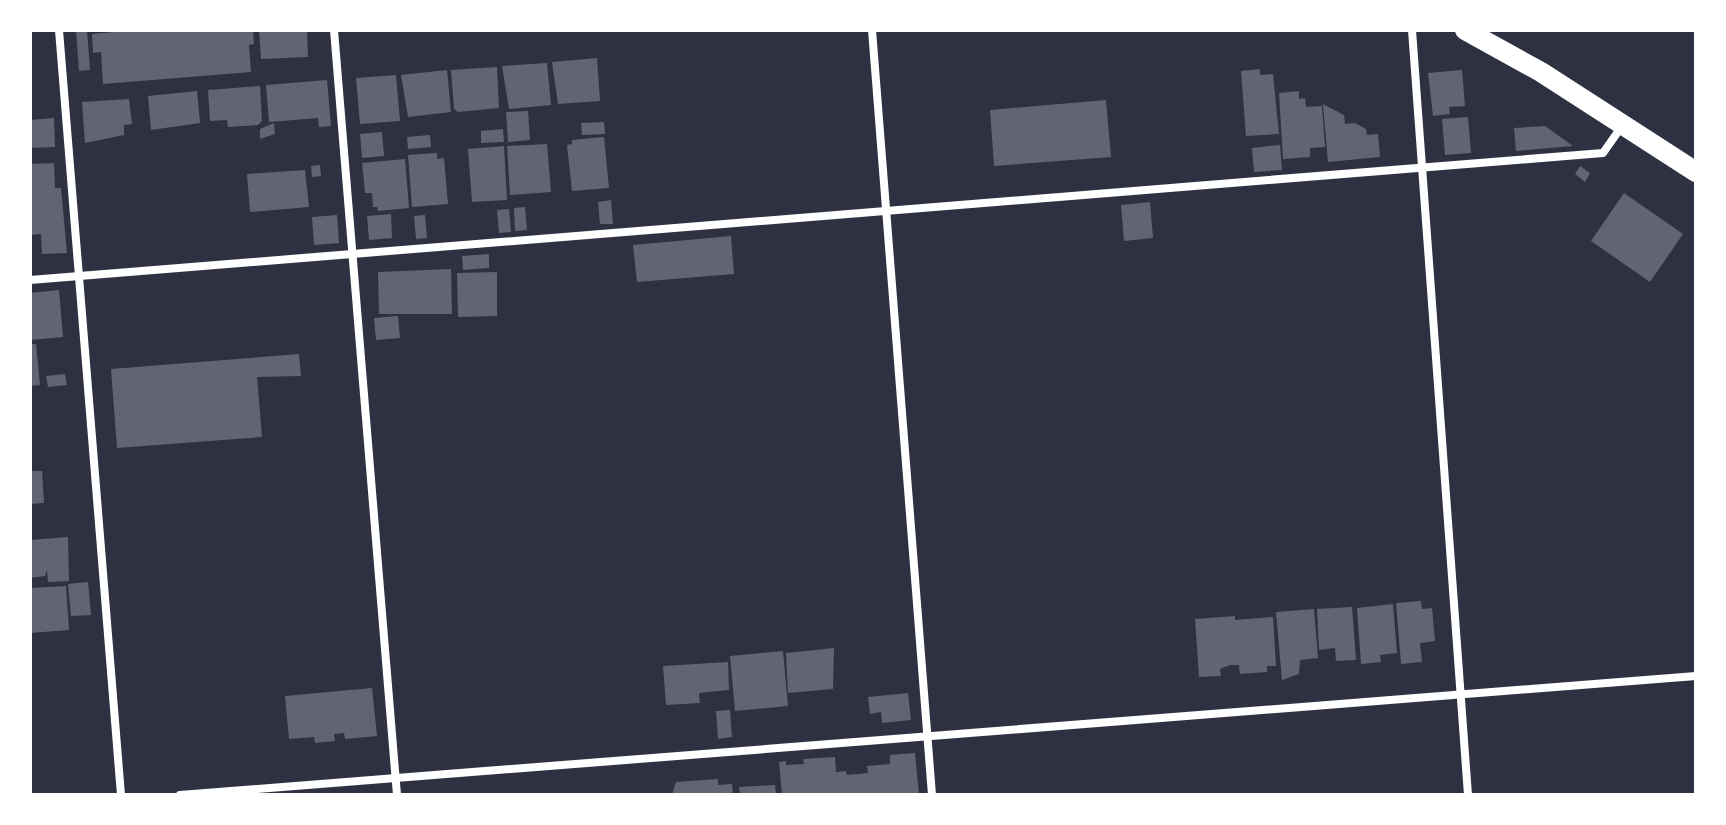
<svg xmlns="http://www.w3.org/2000/svg" width="1726" height="825" font-family="Ubuntu,sans-serif">
  <style>
    .building { fill: #626471 }
    .lines { fill: none; stroke-linecap: round; stroke-linejoin: round }
    .minor { stroke: #fff; stroke-width: 8 }
    .primary { stroke: #fff; stroke-width: 20 }
  </style>
  <rect width="100%" height="100%" fill="#2d3142"/>
  <!-- building -->
  <g class="building">
    <polygon points="76,30 87,30 90,70 79,71"/>
    <polygon points="137,30 253,30 254,44 249,45 251,72 103,84 101,52 93,53 92,34"/>
    <polygon points="259,30 307,30 308,57 261,59"/>
    <polygon points="597,58 600,101 558,104 552,62"/>
    <polygon points="547,63 551,105 509,109 502,66"/>
    <polygon points="497,67 499,108 458,112 454,109 451,70"/>
    <polygon points="1260,69 1260,75 1273,74 1279,134 1246,136 1241,71"/>
    <polygon points="447,70 451,112 408,117 401,75"/>
    <polygon points="1462,70 1465,106 1449,107 1450,114 1433,116 1428,73"/>
    <polygon points="396,75 400,121 360,124 356,78"/>
    <polygon points="327,80 331,126 319,127 318,118 269,122 266,85"/>
    <polygon points="260,86 262,121 258,125 228,127 227,120 210,121 208,90"/>
    <polygon points="197,91 200,123 151,130 148,96"/>
    <polygon points="1299,91 1299,99 1305,98 1306,107 1322,106 1325,147 1310,148 1310,157 1283,159 1279,93"/>
    <polygon points="129,99 132,124 124,125 124,135 85,143 82,102"/>
    <polygon points="1106,100 1111,157 994,166 990,110"/>
    <polygon points="1323,104 1344,115 1345,124 1355,123 1366,129 1367,135 1378,134 1380,157 1328,162"/>
    <polygon points="528,111 530,140 508,142 506,112"/>
    <polygon points="1468,117 1471,153 1445,155 1442,119"/>
    <polygon points="54,118 55,147 30,148 30,120"/>
    <polygon points="604,122 605,134 582,135 581,123"/>
    <polygon points="274,123 275,134 260,139 260,129"/>
    <polygon points="1545,126 1573,146 1516,151 1514,128"/>
    <polygon points="503,129 504,142 481,143 481,131"/>
    <polygon points="382,132 384,156 362,158 360,134"/>
    <polygon points="430,135 431,147 408,149 407,137"/>
    <polygon points="604,137 609,188 572,191 567,145 572,144 572,140"/>
    <polygon points="547,144 551,192 510,195 507,146"/>
    <polygon points="1280,145 1282,170 1254,172 1252,148"/>
    <polygon points="504,146 507,200 472,202 468,149"/>
    <polygon points="437,153 437,159 444,158 448,204 412,207 408,155"/>
    <polygon points="405,159 409,208 378,211 377,207 373,207 372,193 365,193 362,163"/>
    <polygon points="54,163 55,188 61,188 67,253 42,254 41,234 30,235 30,164"/>
    <polygon points="320,165 321,176 312,177 311,166"/>
    <polygon points="1580,166 1590,173 1585,182 1575,174"/>
    <polygon points="305,170 309,207 250,212 247,174"/>
    <polygon points="1624,193 1683,234 1650,282 1591,241"/>
    <polygon points="611,200 613,224 600,224 598,202"/>
    <polygon points="1150,202 1153,238 1124,241 1121,205"/>
    <polygon points="525,207 527,230 515,231 514,208"/>
    <polygon points="509,209 511,232 499,233 497,210"/>
    <polygon points="391,214 392,238 369,240 367,216"/>
    <polygon points="337,215 339,243 314,245 312,217"/>
    <polygon points="425,215 427,238 416,239 414,216"/>
    <polygon points="731,236 734,274 637,282 633,245"/>
    <polygon points="489,254 489,268 463,270 462,256"/>
    <polygon points="451,269 452,314 379,314 378,272"/>
    <polygon points="497,272 497,316 458,317 457,273"/>
    <polygon points="59,290 63,337 30,340 30,293"/>
    <polygon points="398,316 400,338 376,340 374,318"/>
    <polygon points="30,344 36,344 40,385 30,386"/>
    <polygon points="299,354 301,376 257,377 262,437 117,448 111,369"/>
    <polygon points="65,374 67,385 48,387 46,376"/>
    <polygon points="30,471 42,471 44,503 30,504"/>
    <polygon points="68,537 69,581 48,582 47,570 45,576 30,578 30,540"/>
    <polygon points="88,582 91,615 71,616 68,584"/>
    <polygon points="66,586 69,630 30,633 30,588"/>
    <polygon points="1421,601 1422,609 1432,608 1435,641 1420,643 1422,662 1401,664 1396,603"/>
    <polygon points="1393,604 1397,653 1380,655 1381,662 1361,664 1357,608"/>
    <polygon points="1352,607 1356,660 1336,661 1335,648 1319,650 1317,609"/>
    <polygon points="1314,609 1318,658 1300,660 1299,674 1282,680 1276,612"/>
    <polygon points="1235,616 1235,620 1273,617 1276,666 1267,666 1267,672 1240,674 1239,665 1230,665 1220,669 1221,676 1199,677 1195,619"/>
    <polygon points="834,648 833,689 788,693 786,653"/>
    <polygon points="783,651 788,706 735,711 730,656"/>
    <polygon points="728,662 729,690 699,693 700,703 666,705 663,666"/>
    <polygon points="372,688 377,736 345,739 344,733 334,734 335,741 315,743 314,737 289,739 285,696"/>
    <polygon points="908,693 911,720 882,723 881,712 870,714 868,697"/>
    <polygon points="730,710 732,737 718,739 716,711"/>
    <polygon points="915,753 919,795 782,795 779,762 786,761 786,765 804,764 803,759 835,757 836,772 846,771 847,775 868,773 867,766 890,764 890,755"/>
    <polygon points="718,779 718,785 732,784 733,795 672,795 676,782"/>
    <polygon points="775,785 776,795 740,795 739,787"/>
  </g>
  <g class="lines">
    <!-- minor -->
    <g class="minor">
      <polyline points="59,30 121,795"/>
      <polyline points="334,30 397,795"/>
      <polyline points="872,30 932,795"/>
      <polyline points="1412,30 1468,795"/>
      <polyline points="30,280 1603,153 1622,126"/>
      <polyline points="180,795 1696,676"/>
    </g>
    <!-- primary -->
    <polyline class="primary" points="1465,30 1541,72 1696,172"/>
  </g>
  <!-- border -->
  <rect width="1726" height="825" fill="none" stroke="#ffffff" stroke-width="64"/>
</svg>
